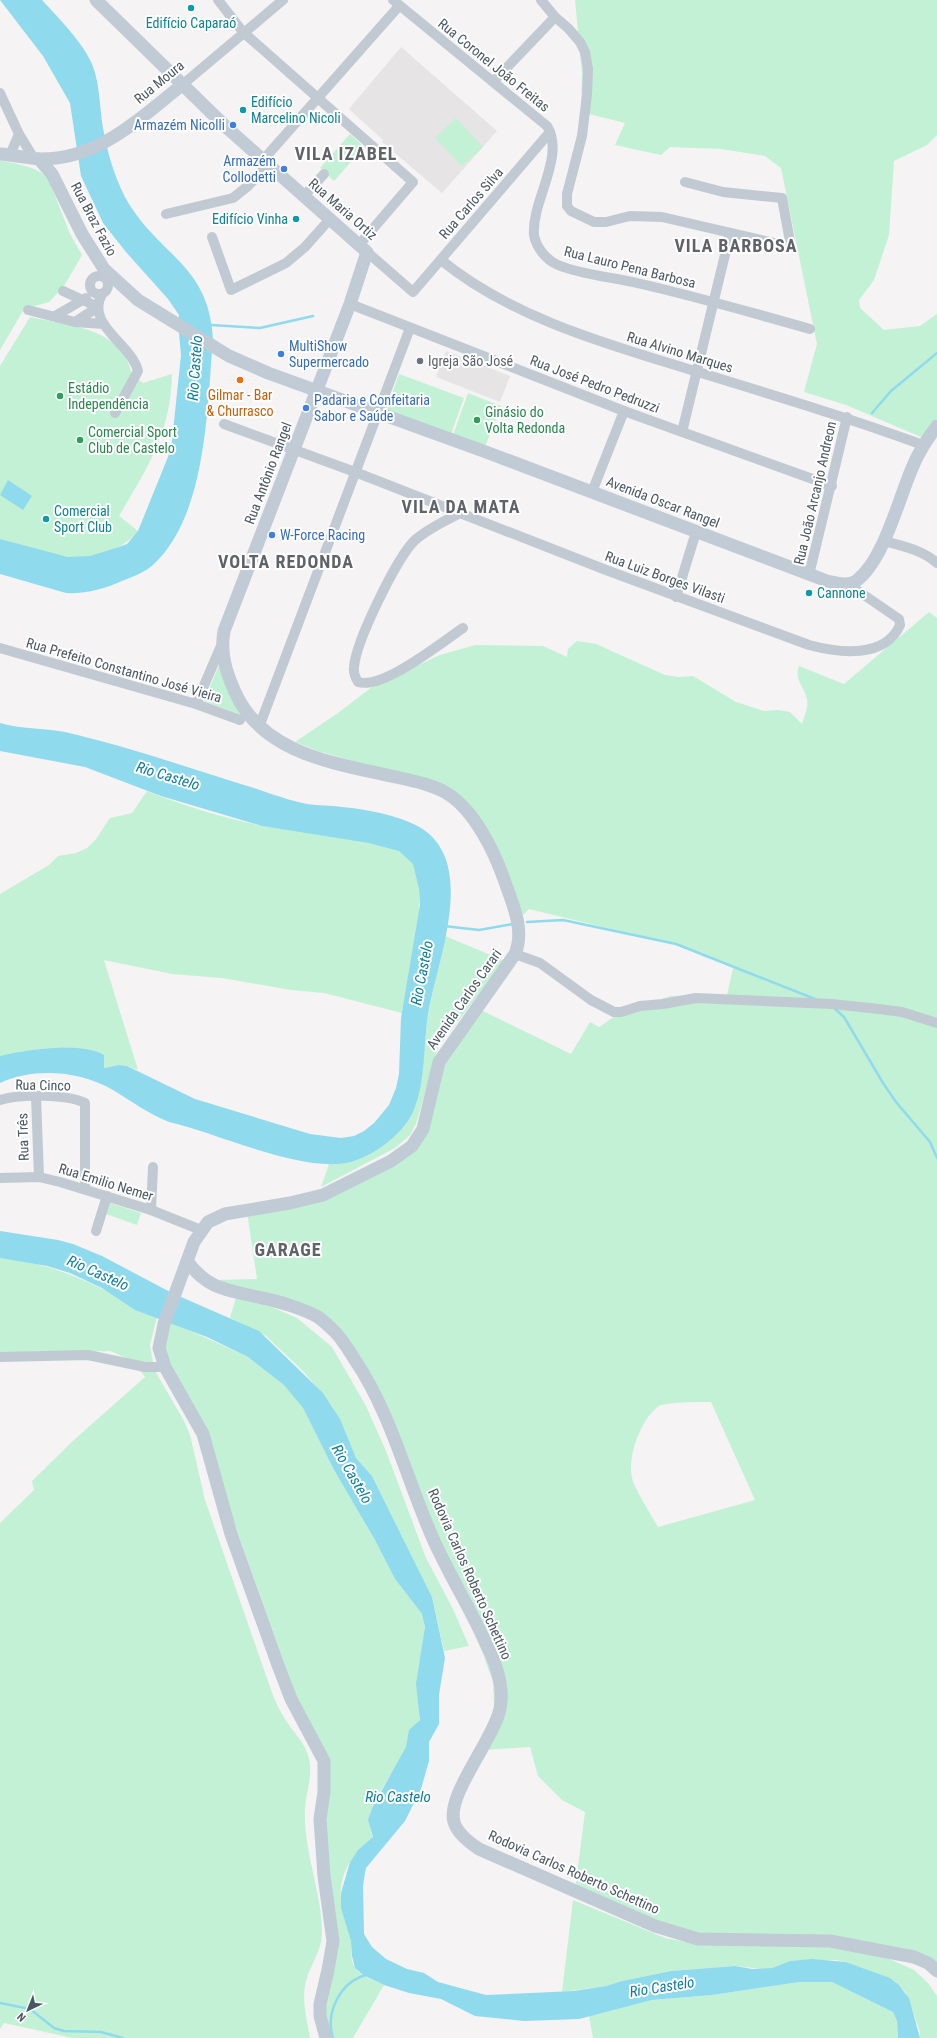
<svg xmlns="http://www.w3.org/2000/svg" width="937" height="2038" font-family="'Roboto Condensed',sans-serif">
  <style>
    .education { fill: #e6e4e5 }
    .green { fill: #c3f1d5; fill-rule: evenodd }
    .water { fill: #90daee }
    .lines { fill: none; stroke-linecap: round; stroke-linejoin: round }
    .stream { stroke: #90daee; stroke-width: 2.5 }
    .street { stroke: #c1cad2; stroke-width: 10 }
    .secondary { stroke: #c1cbd6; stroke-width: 13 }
    .culture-dot { fill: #0f9aa8; stroke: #fff; stroke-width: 1.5 }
    .shop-dot { fill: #3f7fe0; stroke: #fff; stroke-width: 1.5 }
    .worship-dot { fill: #6b7280; stroke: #fff; stroke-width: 1.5 }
    .food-dot { fill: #e8710a; stroke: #fff; stroke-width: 1.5 }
    .leisure-dot { fill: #2e9e5b; stroke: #fff; stroke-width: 1.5 }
    .labels { text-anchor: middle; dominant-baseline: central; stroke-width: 4; stroke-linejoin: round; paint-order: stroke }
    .culture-label { font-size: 14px; fill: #0d838f; stroke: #fff; text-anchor: start }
    .street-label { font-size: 14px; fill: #4a5661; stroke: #fff }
    .shop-label { font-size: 14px; fill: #366cbe; stroke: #fff; text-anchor: start }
    .worship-label { font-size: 14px; fill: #5b616d; stroke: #fff; text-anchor: start }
    .leisure-label { font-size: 14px; fill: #27864d; stroke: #fff; text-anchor: start }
    .food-label { font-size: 14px; fill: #c56008; stroke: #fff }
    .water-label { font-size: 15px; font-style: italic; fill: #0c7c9b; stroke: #fff }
    .district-label { font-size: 18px; font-weight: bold; letter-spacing: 1px; fill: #5f6368; stroke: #fff }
  </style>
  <rect width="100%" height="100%" fill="#f5f3f3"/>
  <!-- education -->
  <g class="education">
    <polygon points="401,47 497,131 442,193 382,142 383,140 349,109"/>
    <polygon points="446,351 510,376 500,402 436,377"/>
  </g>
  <!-- green -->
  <g class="green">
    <polygon points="575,0 937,0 937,135 927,145 894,161 889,235 874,280 859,300 860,308 884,330 920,326 937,314 937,418 921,437 846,405 804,392 817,344 781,168 765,156 721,149 670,147 661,155 615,145 625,123 581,112 582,74"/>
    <polygon points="456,118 483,147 462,166 435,138"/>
    <polygon points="350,134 364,147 334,181 320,168"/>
    <path d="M0 160C17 165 35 165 48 178L70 234 82 255 64 286 49 302 24 309 0 350Z"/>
    <path d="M30 317C69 326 123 327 132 375L143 383 172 374C171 433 147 468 119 516L138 531C123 550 92 561 69 557 46 554 22 545 0 539V366Z"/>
    <polygon points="399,374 464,398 451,434 386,410"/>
    <polygon points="468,393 501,406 485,447 453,435"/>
    <path d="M929 612 937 618V1978L919 1961 888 1948 692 1934 575 1890 585 1812 562 1800 538 1776 530 1747 482 1750 494 1707 493 1682 483 1654 350 1346 307 1308 275 1294 251 1292 226 1285 218 1280 257 1279 247 1212 278 1209 412 1151 445 1063 481 1010 571 1054 590 1022 599 1027 623 1011 671 996 727 995 733 968 686 947 529 909 522 916 471 807 396 773 318 751 295 742 338 713 372 687 440 655 475 645 543 646 567 657 568 649 577 641 596 644 665 675 679 677 693 676 736 702 764 711 778 710 790 712 802 724C804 717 809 707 807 699 804 686 794 680 799 666L844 684ZM711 1402 755 1500 658 1527C652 1516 634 1488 632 1478 627 1457 641 1418 659 1406 665 1402 702 1402 711 1402Z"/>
    <polygon points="219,665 243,716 204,701"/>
    <path d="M147 791C181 805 227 819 263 826 305 833 359 836 397 850 404 853 410 858 413 864 430 899 409 975 402 1013L324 993 291 990 222 978 172 974 104 960 138 1070 127 1066 119 1065 104 1068V1055C81 1041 26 1050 0 1056V894L49 865 58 856 76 853 87 848 96 839 110 818 132 813Z"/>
    <path d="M445 936 505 961 438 1047 416 1124 410 1135 395 1148 321 1187 329 1164C346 1165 360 1160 375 1151 428 1118 420 1071 428 1016 432 989 441 963 445 936Z"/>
    <polygon points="110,1203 141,1213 137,1225 106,1214"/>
    <path d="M0 1258C61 1264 104 1289 157 1317L150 1345 154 1369 184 1421 190 1435 205 1500 271 1690C275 1701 280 1712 287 1722 294 1733 304 1742 308 1755 314 1774 306 1791 305 1809 303 1850 321 1889 322 1930 323 1950 311 1963 306 1981 301 2000 307 2019 310 2038H73L4 2023 0 2029V1523L34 1490 32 1481 75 1439 145 1377 133 1361 110 1351 37 1353 0 1358Z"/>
    <polygon points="236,1298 272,1307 297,1318 332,1347 366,1406 386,1451 426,1558 453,1609 469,1646 444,1651 432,1597 372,1476 356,1458 332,1406 304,1372 266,1336 230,1318"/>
    <path d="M171 1322 248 1357 285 1385 303 1408 334 1470 375 1540 395 1579 422 1614C430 1636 418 1660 417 1682 416 1696 423 1709 419 1722 410 1727 410 1736 407 1745 401 1764 380 1787 372 1807 369 1815 369 1830 373 1837 364 1847 352 1855 346 1869 334 1898 345 1913 351 1941 352 1949 350 1960 355 1968 361 1977 374 1980 384 1985L353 2038H323C316 2001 311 1995 329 1960L323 1776 308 1729 204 1439 163 1352Z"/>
    <polygon points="573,1900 665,1938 691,1943 736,1946 821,1946 885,1957 914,1970 928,1983 937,1996 937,2038 920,2038 920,2032 906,1993 895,1981 846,1962 836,1960 803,1960 790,1961 772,1968 762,1969 735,1966 671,1971 622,1981 606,1986 562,1992"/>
    <polygon points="800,1982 832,1982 893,2012 897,2021 898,2038 593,2038 589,2016 652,2000 712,1995"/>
  </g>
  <!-- water -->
  <g class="water">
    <path d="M0 0H42C57 16 84 44 92 64 101 86 99 110 104 133 108 156 117 184 129 204 162 257 209 266 213 339 207 408 207 514 154 564 146 572 132 577 122 581 105 589 85 594 66 593L0 574V539L68 557 90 556 119 547 127 544 138 531 168 457 172 441 181 355 178 322 179 315 168 299 126 252 103 223 81 176 70 103 43 56Z"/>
    <polygon points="8,480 32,496 23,510 0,495"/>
    <path d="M0 723C21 729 43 728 65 732 83 736 101 741 119 746 161 758 202 772 244 785 265 791 285 800 307 804 318 806 330 805 342 807 367 809 409 817 428 833 475 873 436 964 428 1015 423 1047 426 1085 412 1114 401 1135 376 1154 354 1161 307 1176 218 1133 169 1122 149 1114 131 1101 113 1090 80 1071 35 1067 0 1083V1056C25 1050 82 1041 104 1055V1068L119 1065 127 1066 195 1099 310 1134 341 1138 354 1136 364 1131 374 1123 389 1105 396 1088 399 1074 401 1018 420 905 419 889 413 864 399 851 369 843 262 826 161 796 85 767 0 751Z"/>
    <polygon points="0,1231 58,1240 73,1244 102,1256 172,1293 259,1331 323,1393 340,1419 356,1458 372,1476 432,1597 445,1658 439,1695 439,1724 429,1742 429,1761 421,1789 405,1821 366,1868 365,1873 363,1886 364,1934 372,1947 386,1959 407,1969 424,1973 438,1982 486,1995 574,1991 606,1986 622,1981 671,1971 735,1966 752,1969 772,1968 790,1961 812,1959 846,1962 890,1978 898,1984 909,1998 920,2038 898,2038 897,2021 893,2012 832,1982 800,1982 712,1995 652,2000 579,2019 524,2021 475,2016 441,1999 409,1993 384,1985 363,1975 355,1968 352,1956 351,1941 341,1908 341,1893 350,1862 358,1850 373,1837 368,1820 372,1808 406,1747 409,1730 420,1720 416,1684 425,1627 422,1614 395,1579 375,1540 334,1470 303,1408 284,1385 248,1357 207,1337 135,1310 102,1288 70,1273 47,1266 0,1258"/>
  </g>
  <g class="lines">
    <!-- stream -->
    <g class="stream">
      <polyline points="211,325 260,328 313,316"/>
      <polyline points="872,413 891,391 937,353"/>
      <polyline points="527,922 563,920 676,944 815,999"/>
      <polyline points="444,926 479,930 513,924"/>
      <polyline points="834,1008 844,1017 883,1083 896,1102 930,1142 937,1158"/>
      <polyline points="0,2003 30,2009 54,2028 64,2031 101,2032 123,2038"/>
      <path d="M333 2038C325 2013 340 1982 366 1975"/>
    </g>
    <!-- street -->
    <g class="street">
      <polyline points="218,0 243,32 413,182 359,245"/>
      <path d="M393 0 547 126C566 156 531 202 534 235 536 247 546 260 558 265 582 275 612 277 637 283 695 296 753 313 810 329"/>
      <polyline points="541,0 555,17 568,28 580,42 585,52 588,69 587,95 582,136 567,194 567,206 571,211 594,222 606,222 630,216 662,217 791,247 782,198 723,192 685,182"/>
      <polyline points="493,82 555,17"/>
      <polyline points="182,85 283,0"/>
      <polyline points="0,93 19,134 33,157"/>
      <polyline points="10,155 19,134"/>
      <polyline points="263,160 399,6"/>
      <polyline points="304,196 324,174"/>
      <polyline points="166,214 233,198 248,186 268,165"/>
      <polyline points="212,237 231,290 286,263 305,247 330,219"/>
      <polyline points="367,252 413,292 550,132"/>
      <path d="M441 260C511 317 603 343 688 369 767 393 846 417 923 445"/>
      <circle cx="99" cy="285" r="9"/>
      <path d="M102 294C85 325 131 343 138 371L115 413"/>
      <polyline points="350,304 624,411 832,486"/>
      <polyline points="28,310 75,322 98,307 63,291"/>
      <polyline points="55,316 86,298"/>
      <polyline points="75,322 103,324"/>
      <path d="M224 424 355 472 606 570 809 645C839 653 885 659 900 625L899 619 848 584"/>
      <polyline points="682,432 730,234"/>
      <polyline points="592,492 624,411"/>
      <path d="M458 514C443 522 427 529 414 541 396 560 356 641 354 667 353 673 355 677 358 682 383 690 442 642 463 628"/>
      <path d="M884 541C903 546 922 550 937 563"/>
      <polyline points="809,575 847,417"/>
      <polyline points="676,597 696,532"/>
      <polyline points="0,648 196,704 240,720"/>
      <polyline points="196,704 221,646"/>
      <polyline points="259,727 410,328"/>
      <polyline points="515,954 540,963 591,1000 614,1012 621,1012 640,1006 663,1004 696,998 832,1004 879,1009 902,1012 937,1023"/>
      <polyline points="36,1097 39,1177"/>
      <path d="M0 1100C19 1094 67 1094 85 1103V1189"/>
      <polyline points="0,1178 39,1177 60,1182 151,1210 201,1230"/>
      <polyline points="151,1210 153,1167"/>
      <polyline points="96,1231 107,1196"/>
      <polyline points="0,1357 88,1355 145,1367 165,1367"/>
    </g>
    <!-- secondary -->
    <g class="secondary">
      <path d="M96 0 226 127 367 252 350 304 224 631C220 653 226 672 235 692 262 753 333 763 391 776 409 780 432 784 448 794 475 811 495 853 505 882 513 905 525 930 515 954L439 1062 423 1129 412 1146 391 1161 323 1195 290 1203 225 1214 208 1222 194 1242 164 1324 159 1348 165 1367 203 1434 231 1534 278 1665 291 1699 324 1761V1792L320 1819 324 1876 333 1941 328 1970 320 2004V2016L326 2038"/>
      <path d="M0 154C13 155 27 158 39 159 98 160 139 119 182 85"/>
      <path d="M39 159 52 174 82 234 104 269 138 300 229 356 268 373 486 452 827 581C836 583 848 587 856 581 884 561 899 497 913 466 919 451 927 439 937 426"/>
      <path d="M187 1261C209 1291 229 1290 262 1298 278 1301 304 1309 318 1317 324 1321 330 1327 335 1332 343 1340 349 1351 355 1360 392 1415 407 1481 434 1541 449 1574 468 1605 483 1637 494 1659 505 1684 500 1709 494 1739 446 1795 454 1822 457 1833 470 1843 479 1849L655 1926 698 1939 830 1941 914 1957 928 1963 937 1971"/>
    </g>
  </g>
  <!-- markers -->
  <g class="culture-dot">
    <circle cx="191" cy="8" r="4"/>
    <circle cx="243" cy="110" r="4"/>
    <circle cx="296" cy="219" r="4"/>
    <circle cx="46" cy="519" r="4"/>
    <circle cx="809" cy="593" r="4"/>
  </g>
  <g class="shop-dot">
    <circle cx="233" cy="125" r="4"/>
    <circle cx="284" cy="169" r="4"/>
    <circle cx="281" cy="354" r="4"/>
    <circle cx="306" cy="408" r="4"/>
    <circle cx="272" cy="535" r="4"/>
  </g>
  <circle class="worship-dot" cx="420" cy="361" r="4"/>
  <circle class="food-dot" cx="240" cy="380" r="4"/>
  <g class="leisure-dot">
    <circle cx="60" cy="396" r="4"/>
    <circle cx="477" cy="420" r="4"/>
    <circle cx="80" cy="440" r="4"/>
  </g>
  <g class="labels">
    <!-- culture labels -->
    <g class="culture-label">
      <text x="191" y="23" text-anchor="middle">Edifício Caparaó</text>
      <text x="251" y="102">Edifício<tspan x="251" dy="16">Marcelino Nicoli</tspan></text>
      <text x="288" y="219" text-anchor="end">Edifício Vinha</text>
      <text x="54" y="511">Comercial<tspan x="54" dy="16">Sport Club</tspan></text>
      <text x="817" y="593">Cannone</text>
    </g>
    <!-- street labels -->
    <g class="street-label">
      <text transform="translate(494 65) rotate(39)">Rua Coronel João Freitas</text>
      <text transform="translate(159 82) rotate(-39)">Rua Moura</text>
      <text transform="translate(471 203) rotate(-49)">Rua Carlos Silva</text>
      <text transform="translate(343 209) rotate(41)">Rua Maria Ortiz</text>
      <text transform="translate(94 219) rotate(62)">Rua Braz Fazio</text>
      <text transform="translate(630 267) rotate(14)">Rua Lauro Pena Barbosa</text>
      <text transform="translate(680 352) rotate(17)">Rua Alvino Marques</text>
      <text transform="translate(595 384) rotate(21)">Rua José Pedro Pedruzzi</text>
      <text transform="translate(268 473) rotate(-69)">Rua Antônio Rangel</text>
      <text transform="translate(815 493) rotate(-77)">Rua João Arcanjo Andreon</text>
      <text transform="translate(663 502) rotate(21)">Avenida Oscar Rangel</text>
      <text transform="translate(665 577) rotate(20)">Rua Luiz Borges Vilasti</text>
      <text transform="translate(124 670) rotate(16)">Rua Prefeito Constantino José Vieira</text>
      <text transform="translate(464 999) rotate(-55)">Avenida Carlos Carari</text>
      <text transform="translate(43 1085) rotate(1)">Rua Cinco</text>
      <text transform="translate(23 1137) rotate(-92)">Rua Três</text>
      <text transform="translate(106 1182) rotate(17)">Rua Emilio Nemer</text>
      <text transform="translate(470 1574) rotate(66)">Rodovia Carlos Roberto Schettino</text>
      <text transform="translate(574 1872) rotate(24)">Rodovia Carlos Roberto Schettino</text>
    </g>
    <!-- shop labels -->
    <g class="shop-label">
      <text x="225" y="125" text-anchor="end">Armazém Nicolli</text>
      <text x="276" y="161" text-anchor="end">Armazém<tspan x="276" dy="16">Collodetti</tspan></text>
      <text x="289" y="346">MultiShow<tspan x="289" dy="16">Supermercado</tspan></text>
      <text x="314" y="400">Padaria e Confeitaria<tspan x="314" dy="16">Sabor e Saúde</tspan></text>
      <text x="280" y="535">W-Force Racing</text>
    </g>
    <!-- worship labels -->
    <g class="worship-label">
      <text x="428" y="361">Igreja São José</text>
    </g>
    <!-- leisure labels -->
    <g class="leisure-label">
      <text x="68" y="388">Estádio<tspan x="68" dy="16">Independência</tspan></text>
      <text x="485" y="412">Ginásio do<tspan x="485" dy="16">Volta Redonda</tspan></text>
      <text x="88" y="432">Comercial Sport<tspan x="88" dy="16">Club de Castelo</tspan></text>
    </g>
    <!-- food labels -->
    <g class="food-label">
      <text x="240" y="395">Gilmar - Bar<tspan x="240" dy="16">&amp; Churrasco</tspan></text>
    </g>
    <!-- water labels -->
    <g class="water-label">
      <text transform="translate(195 368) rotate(-86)">Rio Castelo</text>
      <text transform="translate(168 776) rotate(17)">Rio Castelo</text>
      <text transform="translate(422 973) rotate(-79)">Rio Castelo</text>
      <text transform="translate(98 1273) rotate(24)">Rio Castelo</text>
      <text transform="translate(352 1474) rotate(60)">Rio Castelo</text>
      <text x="398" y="1797">Rio Castelo</text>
      <text transform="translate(662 1987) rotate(-9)">Rio Castelo</text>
    </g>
    <!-- district labels -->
    <g class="district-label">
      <text x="346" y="153">VILA IZABEL</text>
      <text x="736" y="245">VILA BARBOSA</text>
      <text x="461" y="506">VILA DA MATA</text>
      <text x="286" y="561">VOLTA REDONDA</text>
      <text x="288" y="1249">GARAGE</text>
    </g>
  </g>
  <!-- north arrow -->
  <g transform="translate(28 2010) rotate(223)" stroke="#ffffff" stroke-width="3" paint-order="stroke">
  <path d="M0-3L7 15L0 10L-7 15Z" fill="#4a5661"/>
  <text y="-6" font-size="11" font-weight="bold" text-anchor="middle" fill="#4a5661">N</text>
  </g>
</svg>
